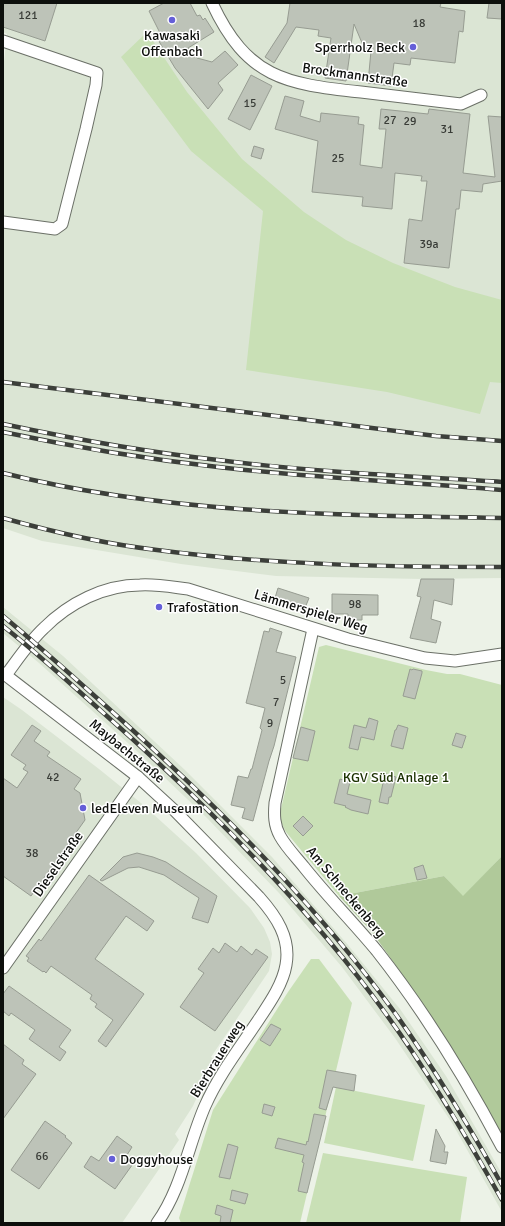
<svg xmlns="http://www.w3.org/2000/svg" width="505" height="1226" font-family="Signika,sans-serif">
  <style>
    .built { fill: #dbe5d4 }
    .green { fill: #c9e0b6 }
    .forest { fill: #b0c99a }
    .building { fill: #bdc3b8; stroke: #979c92 }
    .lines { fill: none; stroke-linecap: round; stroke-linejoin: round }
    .minor-casing { stroke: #6b7067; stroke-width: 13 }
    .minor { stroke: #fff; stroke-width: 11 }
    .rail-casing { stroke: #3c3f3a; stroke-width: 4.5 }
    .rail { stroke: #fff; stroke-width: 3; stroke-dasharray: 9; stroke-linecap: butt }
    .poi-dot { fill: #655fd8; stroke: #fff; stroke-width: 1.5 }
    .labels { text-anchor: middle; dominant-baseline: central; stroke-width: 3; stroke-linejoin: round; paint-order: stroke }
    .number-label { font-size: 12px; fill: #393c37 }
    .poi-label { font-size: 14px; fill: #0d0f0c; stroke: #fff; text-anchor: start }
    .street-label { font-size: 14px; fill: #0d0f0c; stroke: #fff }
    .park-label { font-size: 14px; fill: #1a3000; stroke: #fff }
  </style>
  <rect width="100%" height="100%" fill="#ecf2e7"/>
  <!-- built -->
  <g class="built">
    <polygon points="3,3 502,3 502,578 421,579 276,576 181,564 42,541 3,528 3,71 7,34 3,32"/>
    <polygon points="3,607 63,656 185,770 272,857 348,945 400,1009 446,1076 502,1174 502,1212 452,1123 395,1038 342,967 279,893 207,818 139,753 39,663 3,633"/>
    <polygon points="3,697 22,710 99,769 141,803 196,853 250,908 264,928 270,942 272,954 269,971 211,1057 214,1059 193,1106 175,1134 179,1140 122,1223 3,1223"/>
  </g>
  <!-- green -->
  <g class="green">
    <polygon points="147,32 187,92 242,159 304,212 346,240 393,263 455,287 502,300 502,383 490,382 480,414 387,392 246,370 263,211 191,151 121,57"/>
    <polygon points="326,645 426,670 447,674 460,674 502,685 502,856 463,897 444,876 339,896 286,832 280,820 281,809 319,647"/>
    <polygon points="311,959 319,959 352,1003 300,1223 181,1223 179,1218 213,1110 288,992"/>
    <polygon points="336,1087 425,1105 413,1161 324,1143"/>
    <polygon points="323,1153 467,1177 460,1223 306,1223"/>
  </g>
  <!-- forest -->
  <polygon class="forest" points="502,856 502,1137 461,1063 404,977 372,932 339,896 444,876 463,896"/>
  <!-- building -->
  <g class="building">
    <polygon points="3,3 57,3 45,41 3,27"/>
    <polygon points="164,3 190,3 197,16 200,15 203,20 205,18 214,32 188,48 197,58 212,62 225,51 238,65 218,83 223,90 208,109 175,68 157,38 161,35 149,11"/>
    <polygon points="290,3 441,3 440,7 465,11 463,32 459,31 455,63 411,58 410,65 394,63 391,86 368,83 371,51 365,50 354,24 346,81 325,78 331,38 318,36 319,30 296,27 274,63 265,57 287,23"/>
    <polygon points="489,3 502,3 502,19 487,18"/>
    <polygon points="251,75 272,86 250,130 228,119"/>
    <polygon points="285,96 304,101 300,116 320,122 321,113 359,117 358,124 364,125 360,165 382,168 386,129 379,129 381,109 428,114 429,109 470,114 463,173 495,177 488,116 502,117 502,181 483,184 482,192 461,190 459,209 456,209 449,268 404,263 409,219 422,221 427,181 421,181 422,176 395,173 392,209 362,206 363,197 312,192 318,141 275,129"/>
    <polygon points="254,146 264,149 261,159 251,156"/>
    <polygon points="421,579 454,579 452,605 434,600 431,619 441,622 436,643 410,638 421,597 417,596"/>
    <polygon points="278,588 309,598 305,608 275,598"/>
    <polygon points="332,594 378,595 378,615 362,615 362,620 348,620 348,614 332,614"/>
    <polygon points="270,628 282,632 276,652 296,657 274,746 269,761 253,821 242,818 245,808 231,805 238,776 248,778 251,769 252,769 262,730 260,728 265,708 246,703 264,631 269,632"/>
    <polygon points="410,669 412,670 413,669 422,671 422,673 415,699 403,696"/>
    <polygon points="369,718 378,721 374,740 361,737 358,750 349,748 354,725 366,728"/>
    <polygon points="32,725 41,731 34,741 50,752 47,756 81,779 74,789 80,793 85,820 31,896 3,876 3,778 17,788 28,772 23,769 26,765 11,755"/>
    <polygon points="398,725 408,728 403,749 391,746 395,730 396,730"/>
    <polygon points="301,727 315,731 308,761 293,758"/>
    <polygon points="456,733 466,736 462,748 452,745"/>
    <polygon points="383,773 396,777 391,797 389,797 388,804 379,802 383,783 381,782"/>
    <polygon points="340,779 350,782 347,794 371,800 368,814 351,810 345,807 346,806 334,803"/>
    <polygon points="303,816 313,826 303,836 293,826"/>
    <polygon points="137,853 153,857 166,862 217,896 208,923 192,918 199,898 164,875 139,867 128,868 102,881 100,880 123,857"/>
    <polygon points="423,865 427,878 417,880 414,868"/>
    <polygon points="89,875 154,921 147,931 126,916 95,959 144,994 106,1047 98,1041 113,1020 95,1007 97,1004 90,999 92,995 51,966 46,973 44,971 43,972 27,961 29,958 26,956 39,939 41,941"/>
    <polygon points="225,943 237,952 241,946 252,955 256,949 268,957 215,1031 180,1007 204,973 198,969 213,948 219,953"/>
    <polygon points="9,986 71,1030 59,1047 66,1052 60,1061 29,1039 35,1030 11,1013 9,1016 3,1011 3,994"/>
    <polygon points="271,1024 281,1029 270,1046 260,1040"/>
    <polygon points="3,1044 24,1060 22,1064 36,1074 3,1119"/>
    <polygon points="327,1070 356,1075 354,1091 333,1087 326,1110 319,1108"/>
    <polygon points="264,1104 275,1107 272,1116 262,1113"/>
    <polygon points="314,1114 326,1116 307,1193 298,1191 304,1163 302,1162 304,1155 275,1148 278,1138 306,1145 307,1141 308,1142"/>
    <polygon points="45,1121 66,1136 65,1137 72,1143 39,1189 11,1170"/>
    <polygon points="436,1129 445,1146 444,1152 448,1152 446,1164 430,1161"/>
    <polygon points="117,1136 132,1147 127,1155 135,1161 115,1189 84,1167 91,1156 99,1161"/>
    <polygon points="228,1144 238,1147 230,1179 219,1177"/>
    <polygon points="232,1190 248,1194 245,1204 230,1200"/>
    <polygon points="217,1205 233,1210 230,1223 220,1223 221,1216 215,1214"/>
  </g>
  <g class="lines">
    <!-- minor casing -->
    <g class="minor-casing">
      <g id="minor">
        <path d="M212 3C247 78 285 84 361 92 394 96 428 100 461 104L481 95"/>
        <polyline points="3,41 97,73 96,85 86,129 62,224 55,229 3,222"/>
        <path d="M313 629 275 803C274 815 274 825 280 836 286 847 296 857 304 867 327 896 353 922 377 951 425 1012 466 1079 502 1147"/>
        <path d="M3 673 138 777 175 811 259 897C276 916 291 938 286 965 283 983 271 1001 261 1016 242 1045 219 1074 205 1106 188 1145 182 1188 157 1223"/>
        <path d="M6 675C18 659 29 642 44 628 69 603 104 585 140 585 156 584 172 587 188 589L348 639 425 658 455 661 502 654"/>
        <polyline points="3,968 138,777"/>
      </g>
    </g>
    <!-- minor -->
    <use href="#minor" class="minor"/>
    <!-- rail casing -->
    <g class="rail-casing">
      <g id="rail">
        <polyline points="3,382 436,436 502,441"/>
        <path d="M3 424C74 439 146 452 218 460 312 472 407 476 502 482"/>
        <path d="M3 432C74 447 146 459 218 467 313 478 407 482 502 490"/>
        <path d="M3 473C166 514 335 515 502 518"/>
        <path d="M3 518C53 532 105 544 157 550 271 565 387 567 502 567"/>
        <path d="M3 616C45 651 86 688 127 725 224 813 318 907 395 1013 434 1068 469 1126 502 1185"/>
        <path d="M3 626C36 652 67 681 99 709 202 800 305 902 386 1014 429 1073 466 1136 502 1200"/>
      </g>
    </g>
    <!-- rail -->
    <use href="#rail" class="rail"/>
  </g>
  <!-- markers -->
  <g class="poi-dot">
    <circle cx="172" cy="20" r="4"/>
    <circle cx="413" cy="47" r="4"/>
    <circle cx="159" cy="607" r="4"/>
    <circle cx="83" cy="808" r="4"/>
    <circle cx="112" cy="1159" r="4"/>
  </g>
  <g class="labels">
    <!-- number labels -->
    <g class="number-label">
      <text x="28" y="15">121</text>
      <text x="419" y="23">18</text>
      <text x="250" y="103">15</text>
      <text x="390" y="120">27</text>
      <text x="410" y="121">29</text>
      <text x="447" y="129">31</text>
      <text x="338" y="158">25</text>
      <text x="429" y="244">39a</text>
      <text x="355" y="604">98</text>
      <text x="283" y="680">5</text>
      <text x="276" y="702">7</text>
      <text x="270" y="723">9</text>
      <text x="53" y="777">42</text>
      <text x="32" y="853">38</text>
      <text x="42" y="1156">66</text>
    </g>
    <!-- poi labels -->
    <g class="poi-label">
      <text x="172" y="35" text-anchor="middle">Kawasaki<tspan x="172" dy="16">Offenbach</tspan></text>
      <text x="405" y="47" text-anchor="end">Sperrholz Beck</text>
      <text x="167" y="607">Trafostation</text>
      <text x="91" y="808">ledEleven Museum</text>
      <text x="120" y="1159">Doggyhouse</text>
    </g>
    <!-- street labels -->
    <g class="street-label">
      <text transform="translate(355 75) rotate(8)">Brockmannstraße</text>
      <text transform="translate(311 611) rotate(17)">Lämmerspieler Weg</text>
      <text transform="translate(127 751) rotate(39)">Maybachstraße</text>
      <text transform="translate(58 864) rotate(-55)">Dieselstraße</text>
      <text transform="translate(346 892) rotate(50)">Am Schneckenberg</text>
      <text transform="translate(217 1059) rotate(-58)">Bierbrauerweg</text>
    </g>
    <!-- park labels -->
    <g class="park-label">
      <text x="396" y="777">KGV Süd Anlage 1</text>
    </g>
  </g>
  <!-- border -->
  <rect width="505" height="1226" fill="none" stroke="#0d0f0c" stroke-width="8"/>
</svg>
